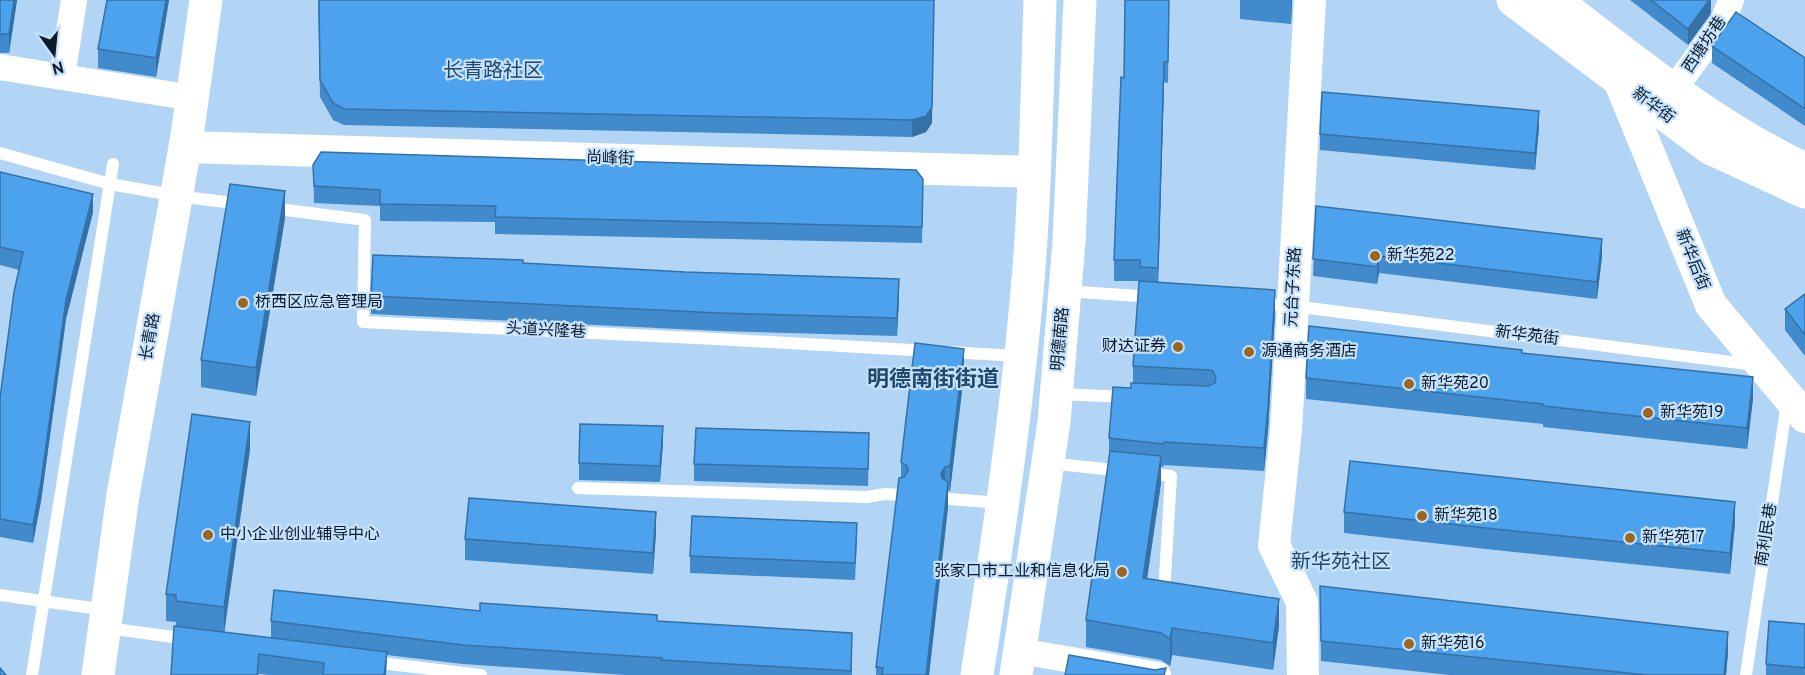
<svg xmlns="http://www.w3.org/2000/svg" width="1805" height="675" font-family="Overpass,'Noto Sans SC',sans-serif">
  <style>
    .lines { fill: none; stroke-linecap: round; stroke-linejoin: round }
    .service { stroke: #fff; stroke-width: 12 }
    .minor { stroke: #fff; stroke-width: 26 }
    .tertiary { stroke: #fff; stroke-width: 32 }
    .secondary { stroke: #fff; stroke-width: 33 }
    .primary { stroke: #fff; stroke-width: 33 }
    .wall { fill: #418bcc }
    .shaded-wall { fill: #3571a6 }
    .building { fill: #4ca2ed; stroke: #3571a6; stroke-width: 1.5 }
    .poi-dot { fill: #9d6620; stroke: #c6e1fa; stroke-width: 2 }
    .labels { text-anchor: middle; dominant-baseline: central; stroke-width: 4.5; stroke-linejoin: round; paint-order: stroke }
    .street-label { font-size: 16px; fill: #0a1b2a; stroke: #c6e1fa }
    .poi-label { font-size: 16px; fill: #0a1b2a; stroke: #c6e1fa; text-anchor: start }
    .quarter-label { font-size: 20px; fill: #21496d; stroke: #c6e1fa }
    .district-label { font-size: 22px; font-weight: bold; fill: #21496d; stroke: #c6e1fa }
  </style>
  <rect width="100%" height="100%" fill="#b2d5f6"/>
  <g class="lines">
    <!-- service -->
    <g class="service">
      <polyline points="0,153 110,184 177,196 241,204"/>
      <polyline points="270,208 365,220 363,322 716,339 930,351"/>
      <polyline points="1065,291 1153,297"/>
      <polyline points="1260,304 1293,306 1755,365"/>
      <polyline points="950,352 1019,356"/>
      <polyline points="1057,394 1129,397"/>
      <polyline points="1048,463 1123,471"/>
      <polyline points="1146,473 1171,476 1164,594"/>
      <polyline points="578,488 867,497 885,494 900,495"/>
      <polyline points="949,499 1002,503"/>
      <polyline points="0,595 106,610"/>
      <polyline points="107,628 188,639"/>
      <polyline points="372,662 481,675"/>
      <polyline points="32,675 113,164"/>
      <polyline points="1746,675 1787,403"/>
    </g>
    <!-- minor -->
    <g class="minor">
      <polyline points="74,0 62,77 193,98"/>
      <polyline points="0,67 62,77"/>
      <polyline points="1674,89 1723,22 1731,0"/>
      <polyline points="1020,651 1158,675"/>
    </g>
    <!-- tertiary -->
    <g class="tertiary">
      <polyline points="1619,80 1711,305 1805,417"/>
      <polyline points="185,147 1035,172"/>
      <polyline points="1303,675 1302,602 1274,545 1286,431 1310,0"/>
    </g>
    <!-- secondary -->
    <g class="secondary">
      <polyline points="1513,0 1710,148 1805,192"/>
      <path d="M1555 0C1633 60 1714 126 1803 168"/>
      <polyline points="98,675 123,495 187,136 206,0"/>
    </g>
    <!-- primary -->
    <g class="primary">
      <path d="M977 675C998 540 1018 405 1029 268 1036 179 1037 90 1040 0"/>
      <polyline points="1016,675 1054,422 1069,242 1080,0"/>
    </g>
  </g>
  <!-- wall -->
  <g class="wall">
    <polygon points="0,0 17,0 9,53 0,53"/>
    <polygon points="169,0 156,77 98,68 98,49"/>
    <polygon points="318,0 932,123 926,132 912,137 344,125 333,120 320,97"/>
    <polygon points="1169,0 1168,83 1164,82 1158,282 1275,313 1268,430 1264,471 1164,465 1163,467 1161,467 1161,483 1147,579 1279,626 1273,670 1172,655 1170,666 1161,660 1086,647 1086,620 1109,455 1109,438 1133,383 1133,366 1139,281 1114,281 1114,260 1124,78"/>
    <polygon points="1240,0 1292,0 1291,24 1240,19"/>
    <polygon points="1630,0 1711,0 1711,11 1710,15 1688,45"/>
    <polygon points="1712,46 1805,58 1805,126 1712,63"/>
    <polygon points="1539,128 1535,170 1320,150 1320,134"/>
    <polygon points="313,165 923,196 922,243 495,234 495,222 380,221 380,206 314,203"/>
    <polygon points="0,172 93,212 66,319 41,501 33,543 0,537 0,398 19,270 0,265"/>
    <polygon points="1316,206 1602,256 1597,299 1379,273 1377,284 1313,276"/>
    <polygon points="285,218 256,396 201,387 201,360"/>
    <polygon points="523,263 899,297 897,336 719,331 371,314 371,296"/>
    <polygon points="1805,294 1805,356 1785,330 1785,309"/>
    <polygon points="1522,353 1753,398 1747,449 1543,427 1543,424 1306,399 1306,378"/>
    <polygon points="964,374 950,491 948,491 948,507 929,675 876,675 876,667 901,478 901,462"/>
    <polygon points="663,442 660,482 579,480 579,463"/>
    <polygon points="250,449 224,632 271,638 271,621 480,611 657,621 852,652 852,675 625,675 463,664 387,655 386,675 269,675 259,674 259,675 171,675 176,622 166,621 166,594"/>
    <polygon points="869,449 868,486 694,481 694,464"/>
    <polygon points="1344,512 1735,523 1730,574 1495,550 1344,533"/>
    <polygon points="656,533 653,574 465,560 465,539"/>
    <polygon points="857,540 855,580 690,573 690,556"/>
    <polygon points="1320,586 1728,653 1726,675 1449,675 1321,661"/>
    <polygon points="1805,624 1805,675 1766,675 1766,664"/>
  </g>
  <!-- shaded-wall -->
  <g class="shaded-wall">
    <polygon points="14,0 17,0 9,53 9,34"/>
    <polygon points="166,0 169,0 156,77 156,58"/>
    <polygon points="934,0 932,123 926,132 912,137 912,120"/>
    <polygon points="1291,0 1292,0 1291,24"/>
    <polygon points="1709,0 1711,0 1711,11 1710,15 1688,45 1688,29"/>
    <polygon points="1164,62 1164,82 1158,289 1158,268"/>
    <polygon points="1539,111 1539,128 1535,170 1535,153"/>
    <polygon points="285,191 285,218 256,396 256,368"/>
    <polygon points="93,194 93,212 66,319 41,501 33,543 33,525 66,300"/>
    <polygon points="1602,239 1602,256 1597,299 1597,282"/>
    <polygon points="1379,256 1379,273 1377,284 1377,267"/>
    <polygon points="899,279 899,297 897,336 897,318"/>
    <polygon points="1275,290 1275,313 1268,430 1264,471 1264,448"/>
    <polygon points="964,349 964,374 950,491 950,466"/>
    <polygon points="1753,377 1753,398 1747,449 1747,428"/>
    <polygon points="250,422 250,449 224,634 224,607"/>
    <polygon points="663,426 663,442 660,482 660,466"/>
    <polygon points="1161,456 1161,483 1143,606 1143,578"/>
    <polygon points="945,467 945,492 941,473"/>
    <polygon points="948,482 948,507 929,675 926,675"/>
    <polygon points="1735,502 1735,523 1730,574 1730,553"/>
    <polygon points="656,512 656,533 653,574 653,553"/>
    <polygon points="1279,599 1279,626 1273,670 1273,643"/>
    <polygon points="1172,628 1172,655 1170,666 1170,639"/>
    <polygon points="1728,632 1728,653 1726,675 1724,675"/>
    <polygon points="387,652 386,675 384,675"/>
  </g>
  <!-- building -->
  <g class="building">
    <polygon points="0,0 14,0 9,34 0,34"/>
    <polygon points="107,0 166,0 156,58 98,49"/>
    <polygon points="319,0 934,0 932,107 926,116 912,120 344,109 333,103 320,80"/>
    <polygon points="1125,0 1169,0 1168,62 1164,62 1158,268 1140,267 1140,260 1114,260 1121,77 1124,78"/>
    <polygon points="1651,0 1709,0 1688,29"/>
    <polygon points="1736,12 1805,58 1805,109 1712,46"/>
    <polygon points="1322,92 1539,111 1535,153 1320,134"/>
    <polygon points="321,152 916,170 923,179 922,227 495,217 496,206 380,204 380,190 314,186 313,165"/>
    <polygon points="0,172 93,194 66,300 41,482 33,525 0,519 0,398 14,292 23,252 0,247"/>
    <polygon points="230,184 285,191 256,368 201,360"/>
    <polygon points="1316,206 1602,239 1597,282 1379,256 1377,267 1313,259"/>
    <polygon points="373,255 523,260 523,263 685,272 899,279 897,318 719,313 371,296"/>
    <polygon points="1139,281 1275,290 1268,407 1264,448 1164,442 1163,444 1109,438 1113,387 1131,388 1131,383 1208,386 1215,383 1216,378 1213,371 1208,370 1133,366"/>
    <polygon points="1805,294 1805,335 1785,309"/>
    <polygon points="1309,326 1522,350 1522,353 1753,377 1747,428 1543,406 1543,404 1306,378"/>
    <polygon points="915,343 964,349 950,466 945,467 941,473 942,478 948,482 926,675 882,675 883,668 876,667 899,478 904,477 908,471 907,466 901,462"/>
    <polygon points="192,414 250,422 224,607 176,601 176,595 166,594"/>
    <polygon points="580,424 663,426 660,466 579,463"/>
    <polygon points="696,428 869,433 868,469 694,464"/>
    <polygon points="1110,451 1161,456 1143,578 1279,599 1273,643 1172,628 1170,639 1161,633 1086,620"/>
    <polygon points="1350,461 1735,502 1730,553 1495,529 1344,512"/>
    <polygon points="469,498 656,512 653,553 465,539"/>
    <polygon points="692,516 857,523 855,563 690,556"/>
    <polygon points="1320,586 1728,632 1724,675 1647,675 1321,641"/>
    <polygon points="274,590 480,611 480,603 657,615 657,621 852,633 851,671 662,660 662,658 463,645 271,621"/>
    <polygon points="1769,621 1805,624 1805,668 1766,664"/>
    <polygon points="174,626 387,652 384,675 323,675 324,663 259,654 257,675 171,675"/>
    <polygon points="1069,655 1155,670 1166,668 1164,675 1065,675"/>
    <polygon points="0,668 6,675 0,675"/>
  </g>
  <!-- markers -->
  <g class="poi-dot">
    <circle cx="1375" cy="256" r="6"/>
    <circle cx="243" cy="303" r="6"/>
    <circle cx="1178" cy="347" r="6"/>
    <circle cx="1249" cy="352" r="6"/>
    <circle cx="1409" cy="384" r="6"/>
    <circle cx="1648" cy="413" r="6"/>
    <circle cx="1422" cy="516" r="6"/>
    <circle cx="208" cy="535" r="6"/>
    <circle cx="1630" cy="538" r="6"/>
    <circle cx="1122" cy="572" r="6"/>
    <circle cx="1409" cy="644" r="6"/>
  </g>
  <g class="labels">
    <!-- street labels -->
    <g class="street-label">
      <text transform="translate(1705 45) rotate(-56)">西塘坊巷</text>
      <text transform="translate(1653 106) rotate(37)">新华街</text>
      <text transform="translate(610 159) rotate(2)">尚峰街</text>
      <text transform="translate(1692 260) rotate(68)">新华后街</text>
      <text transform="translate(1294 287) rotate(-87)">元台子东路</text>
      <text transform="translate(546 331) rotate(3)">头道兴隆巷</text>
      <text transform="translate(1527 336) rotate(7)">新华苑街</text>
      <text transform="translate(151 337) rotate(-80)">长青路</text>
      <text transform="translate(1061 339) rotate(-85)">明德南路</text>
      <text transform="translate(1767 535) rotate(-81)">南利民巷</text>
    </g>
    <!-- poi labels -->
    <g class="poi-label">
      <text x="1387" y="256">新华苑22</text>
      <text x="255" y="303">桥西区应急管理局</text>
      <text x="1166" y="347" text-anchor="end">财达证券</text>
      <text x="1261" y="352">源通商务酒店</text>
      <text x="1421" y="384">新华苑20</text>
      <text x="1660" y="413">新华苑19</text>
      <text x="1434" y="516">新华苑18</text>
      <text x="220" y="535">中小企业创业辅导中心</text>
      <text x="1642" y="538">新华苑17</text>
      <text x="1110" y="572" text-anchor="end">张家口市工业和信息化局</text>
      <text x="1421" y="644">新华苑16</text>
    </g>
    <!-- quarter labels -->
    <g class="quarter-label">
      <text x="493" y="72">长青路社区</text>
      <text x="1341" y="563">新华苑社区</text>
    </g>
    <!-- district labels -->
    <g class="district-label">
      <text x="933" y="380">明德南街街道</text>
    </g>
  </g>
  <!-- north arrow -->
  <g transform="translate(54 54) rotate(165)" stroke="#c6e1fa" stroke-width="4.5" paint-order="stroke">
  <path d="M0-4.5L10 22L0 15L-10 22Z" fill="#0a1b2a"/>
  <text y="-9" font-size="16" font-weight="bold" text-anchor="middle" fill="#0a1b2a">N</text>
  </g>
</svg>
